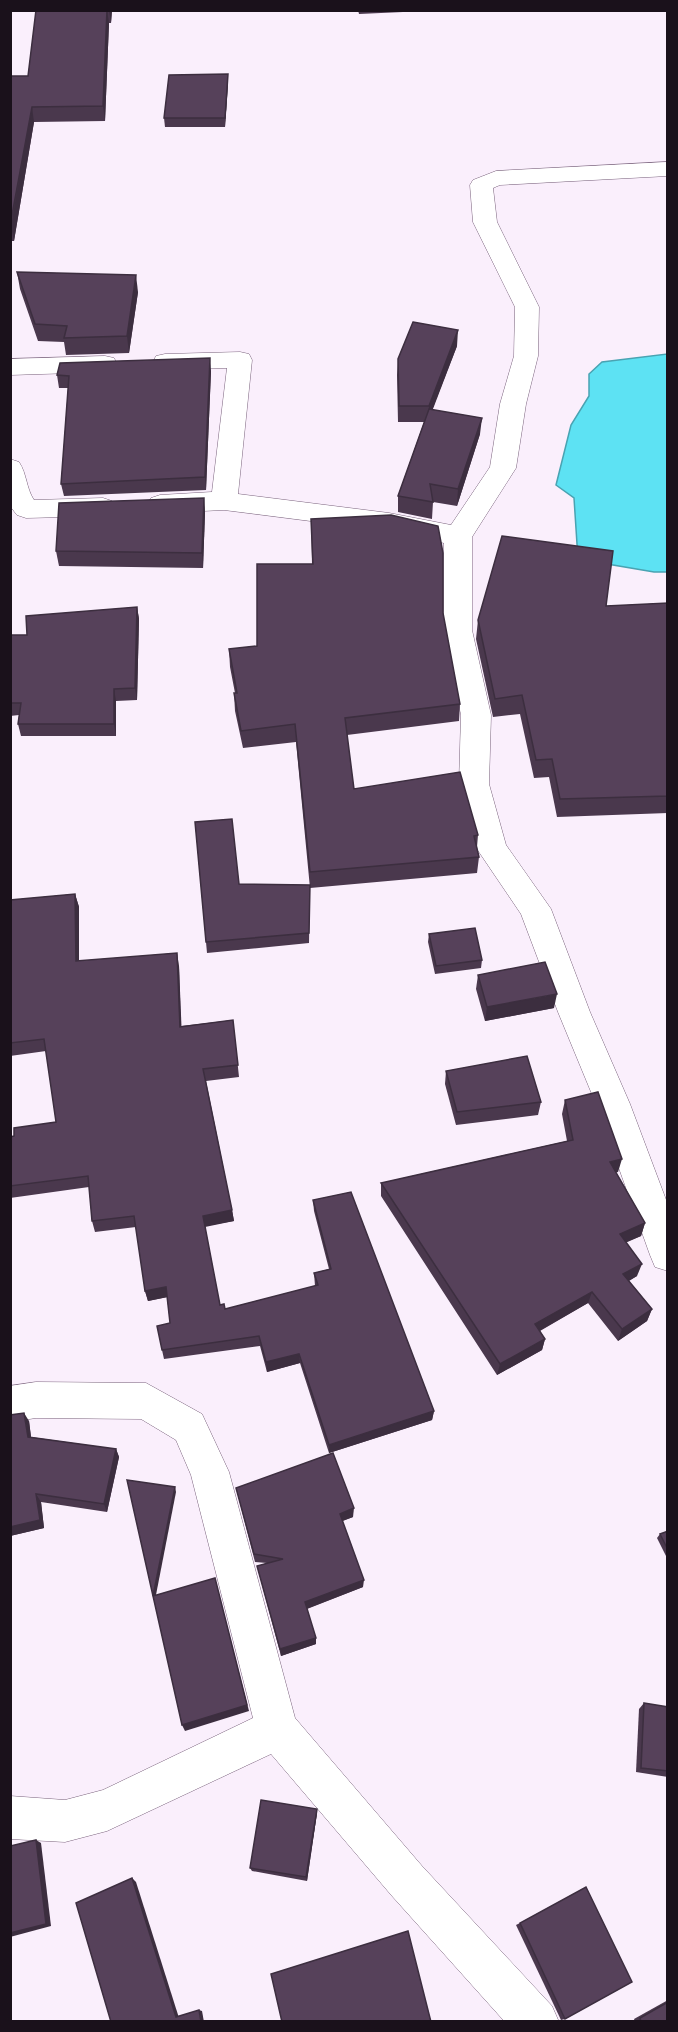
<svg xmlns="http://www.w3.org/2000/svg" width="678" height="2032" font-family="'Asap Condensed',sans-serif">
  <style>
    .water { fill: #5de2f3; stroke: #49a3b2; stroke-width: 1.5 }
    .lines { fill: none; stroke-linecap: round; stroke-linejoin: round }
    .minor-casing { stroke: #7a637d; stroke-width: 1 }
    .minor { fill: #fff; fill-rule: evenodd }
    .wall { fill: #4a384d }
    .shaded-wall { fill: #3c2e3f }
    .building { fill: #56415a; stroke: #3c2e3f; stroke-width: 1.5 }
  </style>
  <rect width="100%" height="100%" fill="#faeffc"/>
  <!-- water -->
  <polygon class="water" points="667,354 667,572 654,572 578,559 574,498 556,485 571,425 589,396 589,374 602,362"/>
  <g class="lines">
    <!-- minor casing -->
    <g class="minor-casing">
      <g id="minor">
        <polygon points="668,162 668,176 500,185 493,188 497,222 539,307 538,356 526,404 516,468 472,537 472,630 491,715 489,784 506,845 551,909 590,1012 630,1104 668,1205 668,1271 655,1267 650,1255 596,1104 558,1012 521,914 477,849 459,784 461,715 444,630 444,543 389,531 224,510 160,513 151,510 147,504 151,498 160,495 212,492 227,368 165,370 156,368 153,362 156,356 165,354 240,352 249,354 252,360 238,494 389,513 451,525 490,467 500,404 514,356 515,307 473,222 470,185 473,180 496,171"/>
        <polygon points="105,356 114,358 117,364 114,370 105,372 10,375 10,359"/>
        <path d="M10 459 19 462C27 474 26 488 34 500L103 498 112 501 116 507 112 513 103 516 26 518 17 515 10 506Z"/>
        <polygon points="36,1382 146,1383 202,1414 229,1472 295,1718 422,1866 552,2006 559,2022 505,2022 392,1896 271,1754 107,1831 65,1842 10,1839 10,1796 65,1800 103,1790 253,1718 191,1475 176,1440 141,1419 36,1418 10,1422 10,1386"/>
      </g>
    </g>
    <!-- minor -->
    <use href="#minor" class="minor"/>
  </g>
  <!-- wall -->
  <g class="wall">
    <polygon points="36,10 112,10 111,23 109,23 105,121 34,122 14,241 10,241 10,76 28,76"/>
    <polygon points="358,10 403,10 403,12 359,14"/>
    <polygon points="228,83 225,127 165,127 164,118"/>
    <polygon points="17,272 138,292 129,353 66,355 64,342 38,341 20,289"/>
    <polygon points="457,346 432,410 480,434 457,506 433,502 432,519 398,512 398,496 424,422 398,422 397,375 398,359"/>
    <polygon points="211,371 206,490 64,496 61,484 68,388 59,388 57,375"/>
    <polygon points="204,498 205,513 203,568 59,566 56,551"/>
    <polygon points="311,519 443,613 460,704 459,721 347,735 354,789 478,835 477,847 479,857 477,873 310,888 296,742 243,748 235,711 234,693 235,693 230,667 229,649 257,646 312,564"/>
    <polygon points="668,603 668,813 557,817 549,777 534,778 520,714 493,717 476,639 478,620 606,606"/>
    <polygon points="137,607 139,619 137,700 116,701 116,736 21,736 18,724 19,715 10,716 10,635 27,635"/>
    <polygon points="195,822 239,884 310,885 309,943 207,953"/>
    <polygon points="75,894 79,907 79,961 179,966 181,1026 233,1020 239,1077 206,1081 232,1210 234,1221 205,1226 220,1305 225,1309 315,1286 314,1273 329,1269 314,1211 313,1200 434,1411 432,1420 329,1453 300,1363 267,1372 260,1346 164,1359 162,1350 170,1323 167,1297 148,1301 145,1291 136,1227 95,1232 92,1221 89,1187 10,1198 10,1137 14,1136 56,1122 46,1051 10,1056 10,900"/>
    <polygon points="429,934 482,960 481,968 435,974 428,942"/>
    <polygon points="478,975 554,1008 485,1021 476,989"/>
    <polygon points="446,1071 541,1102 538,1115 456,1125 445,1084"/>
    <polygon points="565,1100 618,1172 616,1172 645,1223 641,1236 626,1242 637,1276 629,1281 652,1309 647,1321 618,1341 588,1303 540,1331 545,1339 542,1350 497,1375 381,1196 381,1183 567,1141 562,1114"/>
    <polygon points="29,1421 31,1437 116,1449 119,1457 107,1512 41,1502 44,1528 10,1536"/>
    <polygon points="236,1488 353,1517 342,1521 363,1587 307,1609 316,1644 281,1656 257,1566 267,1563 255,1562"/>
    <polygon points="668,1531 668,1560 657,1538 660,1534"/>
    <polygon points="644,1703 668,1707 668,1777 636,1772 639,1709"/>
    <polygon points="317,1813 307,1881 252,1871 250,1868"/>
    <polygon points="520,1923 565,2019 561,2020 516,1925"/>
    <polygon points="668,2000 668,2022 635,2022 634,2019"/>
  </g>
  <!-- shaded-wall -->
  <g class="shaded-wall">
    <polygon points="107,10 109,23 105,121 103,106"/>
    <polygon points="109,10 112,10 111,23"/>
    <polygon points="228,74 228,83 225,127 225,118"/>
    <polygon points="32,107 34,122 14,241 11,226"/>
    <polygon points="136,275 138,292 129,353 127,336"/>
    <polygon points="458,330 457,346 428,422 429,406"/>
    <polygon points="210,358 211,371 206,490 205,477"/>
    <polygon points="482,418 480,434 457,506 458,489"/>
    <polygon points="204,498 205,513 203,568 202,553"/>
    <polygon points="137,607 139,619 137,700 135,688"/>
    <polygon points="114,689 116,701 116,736 114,724"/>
    <polygon points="75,894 79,907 79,974 76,961"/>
    <polygon points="177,953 179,966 182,1039 180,1027"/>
    <polygon points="557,994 554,1008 485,1021 487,1007"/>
    <polygon points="622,1159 618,1172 606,1175 610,1162"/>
    <polygon points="232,1210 234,1221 205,1227 203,1216"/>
    <polygon points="645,1223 641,1236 616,1247 620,1234"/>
    <polygon points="642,1264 637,1276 619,1286 623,1274"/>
    <polygon points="166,1287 168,1297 148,1301 145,1291"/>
    <polygon points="592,1292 588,1303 532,1335 535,1324"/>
    <polygon points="652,1309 647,1321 618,1341 622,1329"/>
    <polygon points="545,1339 542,1350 497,1375 500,1364"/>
    <polygon points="299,1354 300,1363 267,1372 266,1362"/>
    <polygon points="434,1411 432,1420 329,1453 329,1445"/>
    <polygon points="24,1413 29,1421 32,1445 28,1437"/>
    <polygon points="116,1449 119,1457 107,1512 104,1504"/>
    <polygon points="175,1487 176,1492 155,1600 153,1596"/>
    <polygon points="36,1494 41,1502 44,1528 10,1536 10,1527"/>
    <polygon points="354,1508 353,1517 340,1522 340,1514"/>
    <polygon points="215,1578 249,1711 185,1731 182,1725"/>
    <polygon points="364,1580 363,1587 306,1609 305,1602"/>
    <polygon points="316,1638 316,1644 281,1656 280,1649"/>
    <polygon points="317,1809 317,1813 307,1881 306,1877"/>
    <polygon points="36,1840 41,1843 51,1926 10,1937 10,1933"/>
    <polygon points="132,1878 136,1882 179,2018 176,2017"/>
    <polygon points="199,2010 202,2011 204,2022 201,2022"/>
  </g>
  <!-- building -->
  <g class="building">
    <polygon points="36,10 107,10 103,106 32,107 10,226 10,76 28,76"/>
    <polygon points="228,74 225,118 164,118 169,75"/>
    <polygon points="17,272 136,275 127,336 64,338 67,326 35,324"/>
    <polygon points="413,322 458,330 429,406 399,406 398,359"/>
    <polygon points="210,358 205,477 61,484 69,376 57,375 60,363"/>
    <polygon points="429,409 482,418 458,489 430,484 433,502 398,496"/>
    <polygon points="204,498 202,553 56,551 59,503"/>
    <polygon points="391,515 438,526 443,553 443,613 460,704 345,718 354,789 460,772 478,835 474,836 479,857 310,872 295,724 241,731 234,693 237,693 229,649 257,646 257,564 313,564 311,519"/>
    <polygon points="502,536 613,551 606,606 668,603 668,796 560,799 552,759 536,760 522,695 495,699 478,620"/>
    <polygon points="137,607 135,688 114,689 114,724 18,724 21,703 10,703 10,635 27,635 26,616"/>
    <polygon points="232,819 239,884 310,885 309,933 206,942 195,822"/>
    <polygon points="75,894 76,961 177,953 180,1027 233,1020 238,1065 203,1069 232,1210 203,1216 220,1305 224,1304 225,1309 318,1285 314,1273 331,1269 313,1200 351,1192 434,1411 329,1445 299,1354 266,1362 259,1336 162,1350 157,1326 170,1323 166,1287 145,1291 134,1216 92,1221 88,1176 10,1186 10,1137 14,1136 14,1128 56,1122 44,1039 10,1043 10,900"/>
    <polygon points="475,928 482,960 436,966 429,934"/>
    <polygon points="545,962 557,994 487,1007 478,975"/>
    <polygon points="527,1056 541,1102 457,1112 446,1071"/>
    <polygon points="598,1092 622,1159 610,1162 645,1223 620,1234 642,1264 623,1274 652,1309 622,1329 592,1292 535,1324 545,1339 500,1364 381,1183 573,1140 565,1100"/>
    <polygon points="24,1413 28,1437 116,1449 104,1504 36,1494 40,1520 10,1527 10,1415"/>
    <polygon points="333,1453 354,1508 340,1514 364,1580 305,1602 316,1638 280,1649 257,1566 283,1559 254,1554 236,1488"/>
    <polygon points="127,1480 175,1487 153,1596"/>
    <polygon points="668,1531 668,1550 660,1534"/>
    <polygon points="215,1578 247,1705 182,1725 153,1596"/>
    <polygon points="644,1703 668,1707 668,1771 641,1768"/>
    <polygon points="261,1800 317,1809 306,1877 250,1868"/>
    <polygon points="36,1840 46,1924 10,1933 10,1846"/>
    <polygon points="132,1878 176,2017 199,2010 201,2022 111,2022 76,1903"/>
    <polygon points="586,1887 632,1982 565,2019 520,1923"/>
    <polygon points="408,1931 431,2022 282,2022 271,1974"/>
    <polygon points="668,2002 668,2022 641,2022 640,2018"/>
  </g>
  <!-- border -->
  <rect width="678" height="2032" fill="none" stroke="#1a111b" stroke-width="24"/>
</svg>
